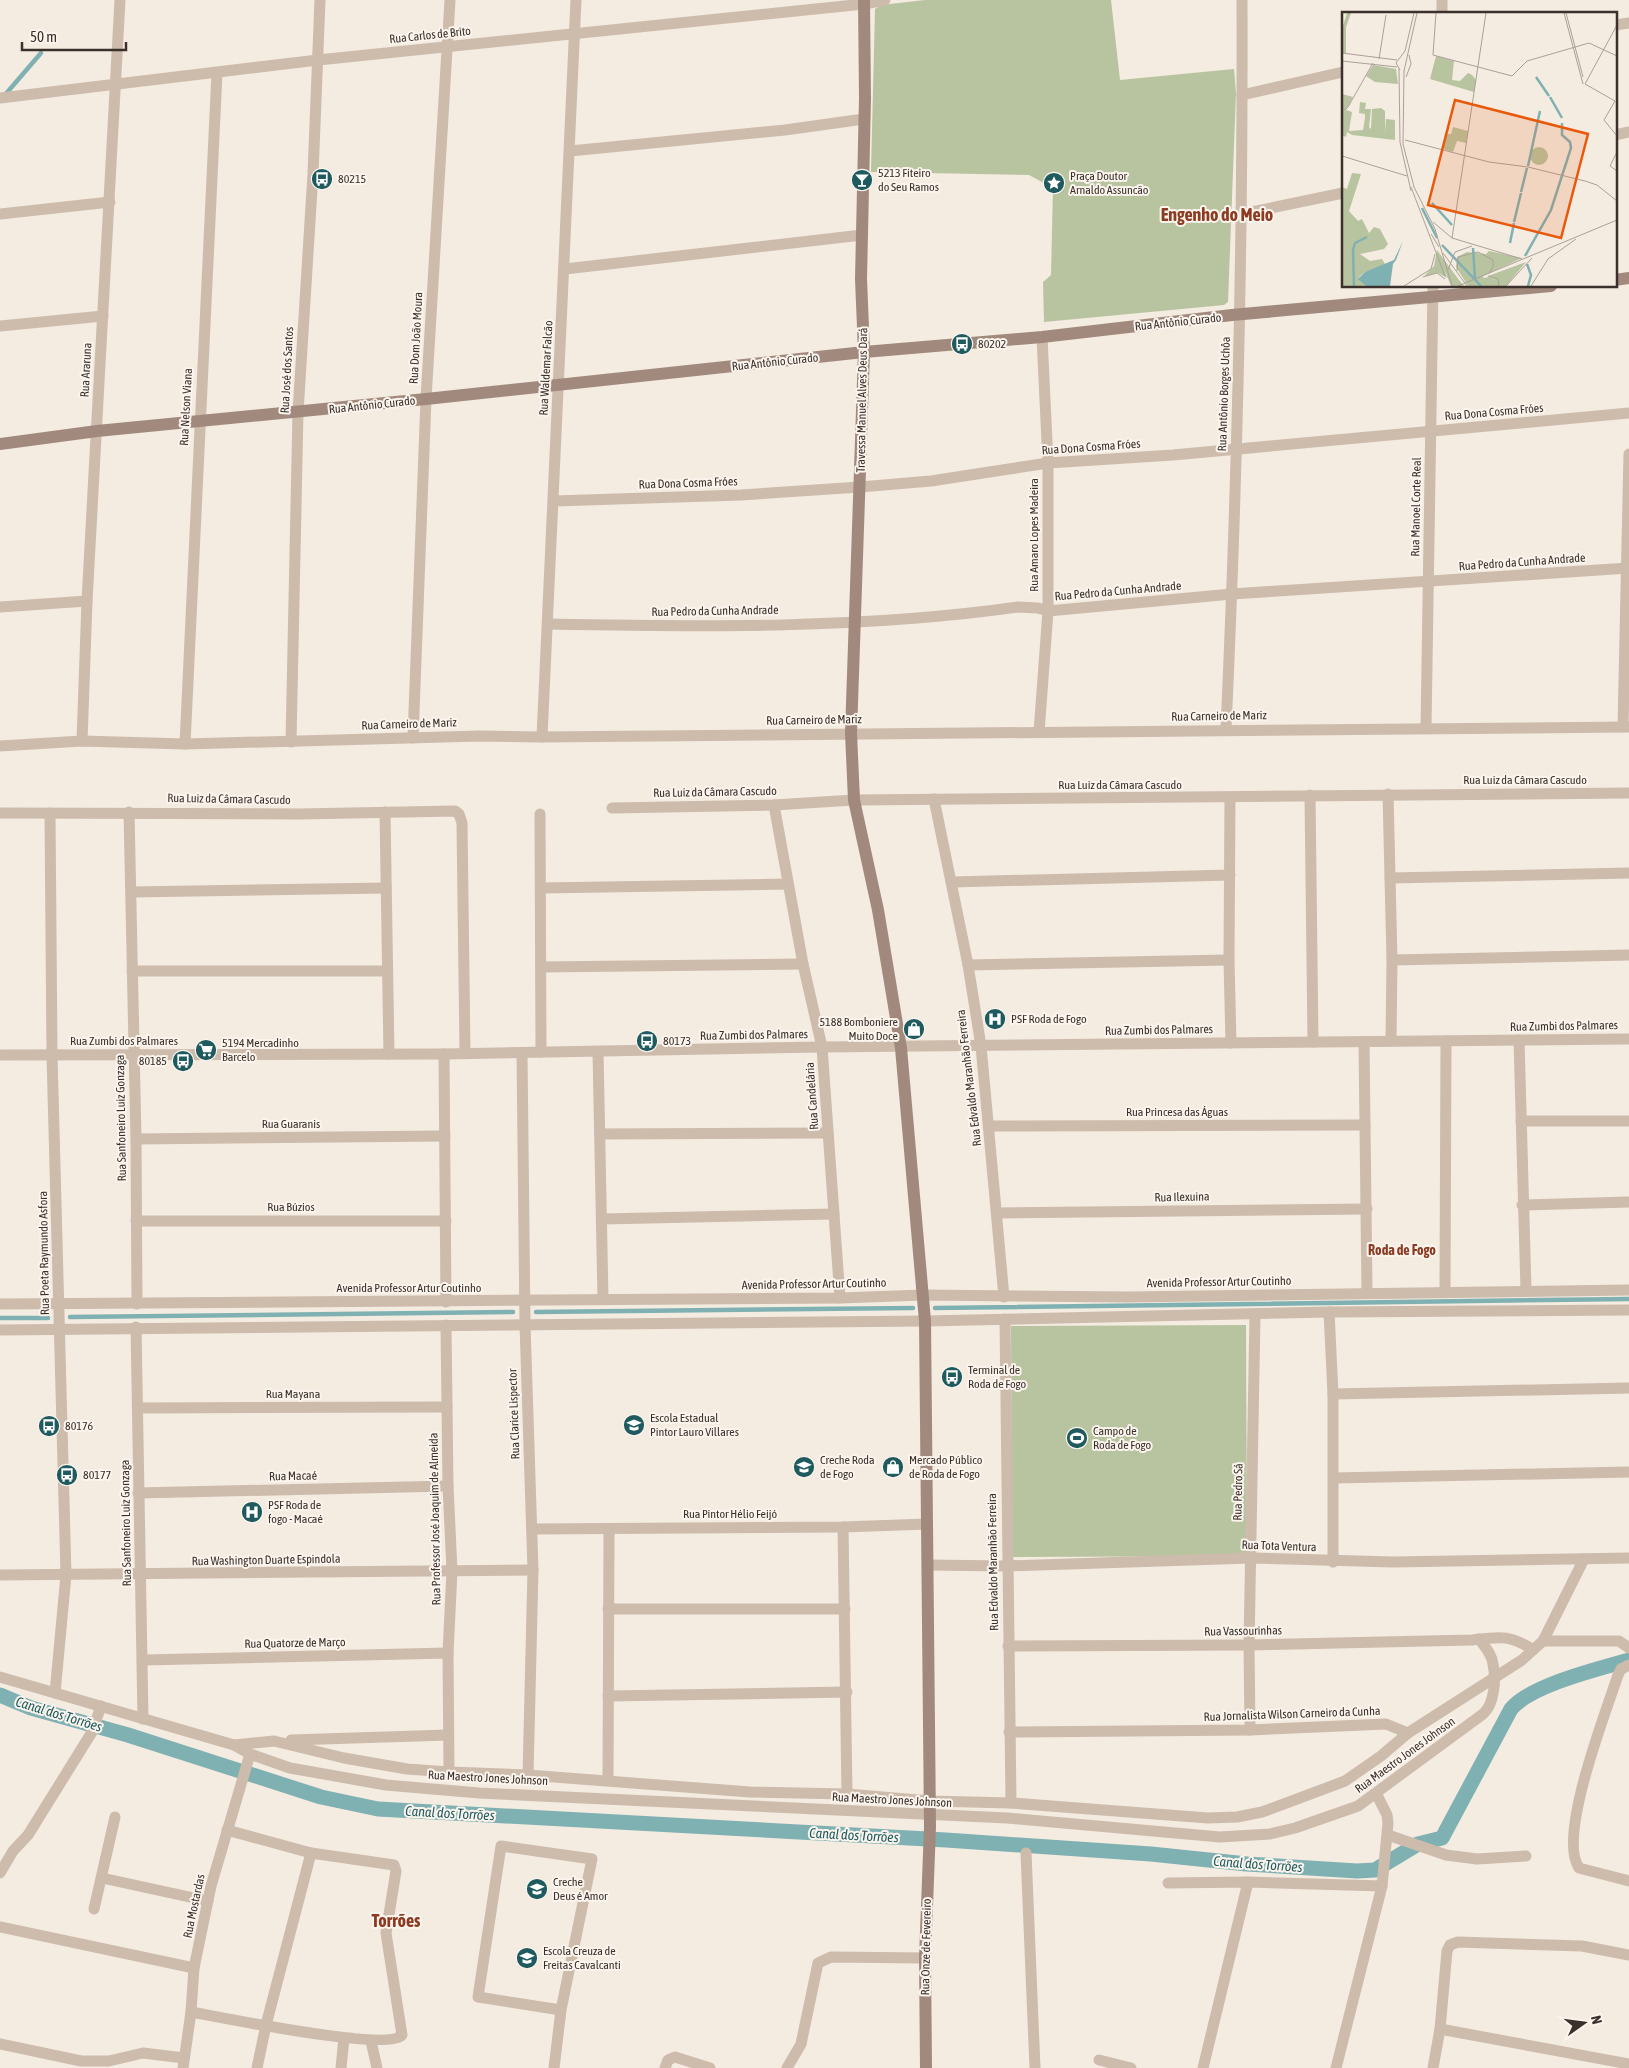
<svg xmlns="http://www.w3.org/2000/svg" width="1629" height="2068" font-family="'Asap Condensed',sans-serif">
  <style>
    .green { fill: #b8c4a0 }
    .lines { fill: none; stroke-linecap: round; stroke-linejoin: round }
    .stream { stroke: #7fb0b2; stroke-width: 4.5 }
    .canal { stroke: #7fb0b2; stroke-width: 15 }
    .street { stroke: #cdbbac; stroke-width: 11 }
    .secondary { stroke: #a18a7d; stroke-width: 12 }
    .labels { text-anchor: middle; dominant-baseline: central; stroke-width: 4; stroke-linejoin: round; paint-order: stroke }
    .street-label { font-size: 12px; fill: #3b302b; stroke: #fbf5ee }
    .poi-label { font-size: 12px; fill: #3b302b; stroke: #fbf5ee; text-anchor: start }
    .neighbourhood-label { font-size: 14px; font-weight: bold; fill: #8c3b22; stroke: #fbf5ee }
    .water-label { font-size: 14px; font-style: italic; fill: #1f5a5e; stroke: #fbf5ee }
    .district-label { font-size: 18px; font-weight: bold; fill: #8c3b22; stroke: #fbf5ee }
    .inset-river { fill: none; stroke: #7fb0b2; stroke-width: 2.5 }
    .inset-road { fill: none; stroke: #aaa098; stroke-width: 1 }
    .view { fill: #e8590c; fill-opacity: 0.15; stroke: #e8590c; stroke-width: 2.5 }
    .inset-edge { fill: none; stroke: #3b302b; stroke-width: 2.5 }
  </style>
  <rect width="100%" height="100%" fill="#f4ebe1"/>
  <!-- green -->
  <g class="green">
    <polygon points="925,0 1111,0 1120,80 1234,69 1236,93 1228,302 1224,305 1044,322 1043,282 1051,275 1053,188 1029,175 871,172 875,9 881,5"/>
    <polygon points="1246,1325 1247,1556 1012,1557 1011,1326"/>
  </g>
  <g class="lines">
    <!-- stream -->
    <g class="stream">
      <polyline points="4,96 41,53"/>
      <polyline points="935,1308 1629,1299"/>
      <polyline points="536,1312 913,1308"/>
      <polyline points="70,1317 513,1312"/>
      <polyline points="0,1318 48,1318"/>
    </g>
    <!-- canal -->
    <path class="canal" d="M0 1695 31 1708 128 1735 321 1797 378 1809 946 1840 1151 1854 1247 1864 1357 1871 1375 1870 1418 1844 1442 1838 1511 1709C1531 1685 1598 1669 1629 1660"/>
    <!-- street -->
    <g class="street">
      <polyline points="1442,14 1442,0"/>
      <polyline points="1615,25 1629,23"/>
      <polyline points="1242,95 1343,72"/>
      <polyline points="0,98 318,60 864,4 885,0"/>
      <polyline points="1615,135 1629,132"/>
      <polyline points="570,151 785,130 864,119"/>
      <polyline points="0,214 110,202"/>
      <polyline points="1242,214 1343,193"/>
      <polyline points="565,269 862,235"/>
      <polyline points="0,326 103,316"/>
      <polyline points="554,501 741,495 860,487 931,481 1048,463 1173,455 1629,413"/>
      <polyline points="0,607 87,601"/>
      <path d="M549 624C704 627 863 629 1018 607L1038 608 1048 611 1232 594 1629 568"/>
      <polyline points="1623,727 1629,454"/>
      <polyline points="1426,728 1433,286"/>
      <path d="M1226 729C1237 486 1243 243 1242 0"/>
      <polyline points="1039,732 1048,611 1048,463 1042,337"/>
      <polyline points="542,737 576,0"/>
      <polyline points="413,738 426,399 450,0"/>
      <polyline points="82,741 87,601 120,0"/>
      <polyline points="291,742 298,412 313,174 320,0"/>
      <polyline points="185,744 217,73"/>
      <polyline points="0,746 82,741 185,744 480,736 542,737 1629,727"/>
      <polyline points="1388,794 1392,960 1391,1041"/>
      <polyline points="1310,795 1313,1042"/>
      <polyline points="1230,798 1229,960 1231,1043"/>
      <polyline points="934,799 968,965 981,1046 1004,1297"/>
      <polyline points="774,805 803,964 822,1047 840,1298"/>
      <polyline points="612,808 774,805 854,800 1629,793"/>
      <polyline points="129,812 136,1139 137,1304"/>
      <polyline points="385,812 389,1054"/>
      <polyline points="0,813 299,814 455,811 459,814 462,823 465,1053"/>
      <polyline points="50,813 52,1055 66,1575 55,1693"/>
      <polyline points="540,814 541,1052"/>
      <polyline points="1390,878 1629,873"/>
      <polyline points="952,882 1230,875"/>
      <polyline points="541,888 788,884"/>
      <polyline points="131,892 386,888"/>
      <polyline points="1392,960 1629,955"/>
      <polyline points="968,965 1229,960"/>
      <polyline points="541,967 803,964"/>
      <polyline points="132,971 387,971"/>
      <polyline points="1519,1040 1526,1290"/>
      <polyline points="1364,1042 1367,1292"/>
      <polyline points="598,1052 603,1299"/>
      <polyline points="522,1053 525,1324 533,1570 528,1775"/>
      <polyline points="444,1054 446,1302"/>
      <polyline points="0,1055 444,1054 822,1047 1629,1039"/>
      <polyline points="1521,1121 1629,1121"/>
      <polyline points="990,1126 1365,1125"/>
      <polyline points="600,1134 828,1133"/>
      <polyline points="136,1139 445,1136"/>
      <polyline points="1522,1205 1629,1202"/>
      <polyline points="997,1213 1367,1209"/>
      <polyline points="602,1219 834,1214"/>
      <polyline points="136,1221 446,1221"/>
      <polyline points="1445,1292 1446,1041"/>
      <polyline points="0,1304 840,1298 923,1295 1128,1297 1629,1290"/>
      <polyline points="1329,1312 1333,1394 1333,1562"/>
      <polyline points="1005,1319 1011,1803"/>
      <polyline points="446,1325 448,1486 452,1571 448,1653 449,1772"/>
      <polyline points="136,1327 143,1719"/>
      <polyline points="0,1330 925,1321 1329,1312 1629,1310"/>
      <polyline points="1333,1394 1629,1388"/>
      <polyline points="138,1408 447,1407"/>
      <polyline points="1334,1478 1629,1472"/>
      <polyline points="138,1493 448,1486"/>
      <polyline points="843,1527 847,1794"/>
      <polyline points="532,1529 843,1527 927,1524"/>
      <polyline points="928,1565 1006,1566 1251,1558 1393,1562 1629,1558"/>
      <polyline points="0,1575 533,1570"/>
      <polyline points="608,1609 845,1609"/>
      <polyline points="1543,1641 1619,1641 1629,1648"/>
      <path d="M1008 1646 1249 1645 1472 1640C1498 1637 1510 1634 1533 1650"/>
      <polyline points="143,1660 448,1653"/>
      <path d="M1629 1665 1621 1669 1618 1675C1606 1712 1557 1837 1579 1868L1629 1881"/>
      <path d="M0 1677 234 1745 250 1754 290 1768 386 1785 479 1793 1007 1818 1220 1837 1270 1834 1295 1828 1358 1806 1483 1714C1495 1704 1496 1678 1493 1664 1492 1654 1485 1647 1479 1639"/>
      <polyline points="608,1696 847,1692"/>
      <polyline points="1250,1730 1249,1645 1255,1315"/>
      <polyline points="1009,1732 1250,1730 1386,1724 1408,1733"/>
      <polyline points="291,1740 448,1735"/>
      <polyline points="234,1745 274,1741 344,1758 407,1769 449,1772 528,1775 750,1792 847,1794 930,1801 1011,1803 1208,1818 1237,1817 1262,1812 1345,1781 1381,1756 1408,1733 1522,1660 1543,1641 1584,1559"/>
      <polyline points="608,1780 609,1529"/>
      <polyline points="1388,1835 1446,1855 1477,1859 1526,1856"/>
      <polyline points="1026,1853 1035,2068"/>
      <polyline points="0,1873 13,1851 28,1835 92,1732 101,1706"/>
      <polyline points="102,1878 208,1901"/>
      <polyline points="1168,1883 1248,1882 1382,1886"/>
      <polyline points="94,1909 115,1817"/>
      <polyline points="0,1927 194,1968"/>
      <path d="M191 2012C220 2017 387 2052 402 2035L386 1933 396 1871 394 1865 311 1853 227 1830"/>
      <polyline points="1440,2029 1629,2064"/>
      <polyline points="371,2041 377,2068"/>
      <polyline points="0,2044 81,2061 109,2061 143,2053 184,2058"/>
      <polyline points="1099,2060 1131,2068"/>
      <polyline points="183,2068 191,2012 194,1968 211,1886 250,1754"/>
      <polyline points="257,2068 266,2025 311,1853"/>
      <polyline points="341,2068 344,2038"/>
      <polyline points="554,2068 561,2010 592,1859 501,1846 478,1997 561,2010"/>
      <polyline points="665,2068 668,2060 675,2057 710,2068"/>
      <polyline points="787,2068 801,2044 818,1963 831,1957 925,1958"/>
      <polyline points="1203,2068 1248,1882"/>
      <polyline points="1336,2068 1382,1886 1388,1823 1387,1815 1377,1795"/>
      <polyline points="1433,2068 1440,2029 1447,1951 1450,1945 1458,1942 1582,1946 1629,1955"/>
    </g>
    <!-- secondary -->
    <g class="secondary">
      <polyline points="864,0 865,98 861,279 864,352 851,733 854,800 878,910 901,1048 925,1321 930,1827 925,1958 926,2068"/>
      <polyline points="1615,280 1629,278"/>
      <polyline points="0,444 97,431 426,399 864,352 1042,337 1232,315 1551,286"/>
    </g>
  </g>
  <!-- icons -->
  <defs>
    <g id="bus-disc" transform="scale(1.125)"><circle r="9.5" fill="#1f5a5e" stroke="#fbf5ee"/><path d="M-5-6H5V4H4V6H2V4H-2V6H-4V4H-5ZM-3.5-4V0h7V-4ZM-3.5 1.2v1.5H-2V1.2ZM2 1.2v1.5H3.5V1.2Z" fill="#fff"/></g>
    <g id="bar-disc" transform="scale(1.125)"><circle r="9.5" fill="#1f5a5e" stroke="#fbf5ee"/><path d="M-6-5H6L.8 .8V4.5H3.5V6h-7V4.5H-.8V.8Z" fill="#fff"/></g>
    <g id="sight-disc" transform="scale(1.125)"><circle r="9.5" fill="#1f5a5e" stroke="#fbf5ee"/><path d="M0-6L1.8-2.2L6-1.7L2.9 1.2L3.7 5.4L0 3.3L-3.7 5.4L-2.9 1.2L-6-1.7L-1.8-2.2Z" fill="#fff"/></g>
    <g id="hospital-disc" transform="scale(1.125)"><circle r="9.5" fill="#1f5a5e" stroke="#fbf5ee"/><path d="M-5-5h3v3.5h4V-5h3V5h-3V1.5h-4V5h-3Z" fill="#fff"/></g>
    <g id="shop-disc" transform="scale(1.125)"><circle r="9.5" fill="#1f5a5e" stroke="#fbf5ee"/><path d="M-5-2.5h2.3a2.7 3.5 0 0 1 5.4 0H5L5.5 6h-11ZM-1.5-2.5h3a1.5 2.3 0 0 0-3 0Z" fill="#fff"/></g>
    <g id="supermarket-disc" transform="scale(1.125)"><circle r="9.5" fill="#1f5a5e" stroke="#fbf5ee"/><path d="M-6-5.5h2.5l.6 2H6L4.5 2H-2.5L-4.4-4H-6ZM-1.5 3.2a1.3 1.3 0 1 0 .1 0ZM3 3.2a1.3 1.3 0 1 0 .1 0Z" fill="#fff"/></g>
    <g id="school-disc" transform="scale(1.125)"><circle r="9.5" fill="#1f5a5e" stroke="#fbf5ee"/><path d="M0-5L7-2L0 1L-7-2ZM-4 1L0 2.5L4 1V4Q0 6-4 4Z" fill="#fff"/></g>
    <g id="stadium-disc" transform="scale(1.125)"><circle r="9.5" fill="#1f5a5e" stroke="#fbf5ee"/><path d="M0-5a6.5 5 0 1 0 0 10a6.5 5 0 1 0 0-10ZM-3.5-1.8h7v3.6h-7Z" fill="#fff"/></g>
  </defs>
  <g fill-rule="evenodd">
    <use href="#bus-disc" x="322" y="179"/>
    <use href="#bar-disc" x="862" y="180"/>
    <use href="#sight-disc" x="1054" y="183"/>
    <use href="#bus-disc" x="962" y="344"/>
    <use href="#hospital-disc" x="995" y="1019"/>
    <use href="#shop-disc" x="914" y="1029"/>
    <use href="#bus-disc" x="647" y="1041"/>
    <use href="#supermarket-disc" x="206" y="1050"/>
    <use href="#bus-disc" x="183" y="1061"/>
    <use href="#bus-disc" x="952" y="1377"/>
    <use href="#school-disc" x="634" y="1425"/>
    <use href="#bus-disc" x="49" y="1426"/>
    <use href="#stadium-disc" x="1077" y="1438"/>
    <use href="#school-disc" x="804" y="1467"/>
    <use href="#shop-disc" x="893" y="1467"/>
    <use href="#bus-disc" x="67" y="1475"/>
    <use href="#hospital-disc" x="252" y="1512"/>
    <use href="#school-disc" x="537" y="1889"/>
    <use href="#school-disc" x="527" y="1958"/>
  </g>
  <g class="labels">
    <!-- street labels -->
    <g class="street-label">
      <text transform="translate(430 35) rotate(-6)">Rua Carlos de Brito</text>
      <text transform="translate(1178 322) rotate(-6)">Rua Antônio Curado</text>
      <text transform="translate(416 338) rotate(-87)">Rua Dom João Moura</text>
      <text transform="translate(775 362) rotate(-6)">Rua Antônio Curado</text>
      <text transform="translate(546 368) rotate(-87)">Rua Waldemar Falcão</text>
      <text transform="translate(86 370) rotate(-87)">Rua Araruna</text>
      <text transform="translate(287 370) rotate(-87)">Rua José dos Santos</text>
      <text transform="translate(1224 394) rotate(-88)">Rua Antônio Borges Uchôa</text>
      <text transform="translate(862 400) rotate(-89)">Travessa Manuel Alves Deus Dará</text>
      <text transform="translate(372 405) rotate(-6)">Rua Antônio Curado</text>
      <text transform="translate(186 407) rotate(-87)">Rua Nelson Viana</text>
      <text transform="translate(1494 412) rotate(-5)">Rua Dona Cosma Fróes</text>
      <text transform="translate(1091 447) rotate(-4)">Rua Dona Cosma Fróes</text>
      <text transform="translate(688 483) rotate(-2)">Rua Dona Cosma Fróes</text>
      <text transform="translate(1416 507) rotate(-89)">Rua Manoel Corte Real</text>
      <text transform="translate(1034 535) rotate(-90)">Rua Amaro Lopes Madeira</text>
      <text transform="translate(1522 562) rotate(-4)">Rua Pedro da Cunha Andrade</text>
      <text transform="translate(1118 591) rotate(-5)">Rua Pedro da Cunha Andrade</text>
      <text transform="translate(715 611) rotate(-1)">Rua Pedro da Cunha Andrade</text>
      <text transform="translate(1219 716) rotate(-1)">Rua Carneiro de Mariz</text>
      <text transform="translate(814 720) rotate(-1)">Rua Carneiro de Mariz</text>
      <text transform="translate(409 724) rotate(-2)">Rua Carneiro de Mariz</text>
      <text x="1525" y="780">Rua Luiz da Câmara Cascudo</text>
      <text x="1120" y="785">Rua Luiz da Câmara Cascudo</text>
      <text transform="translate(715 792) rotate(-1)">Rua Luiz da Câmara Cascudo</text>
      <text transform="translate(229 799) rotate(1)">Rua Luiz da Câmara Cascudo</text>
      <text transform="translate(1564 1026) rotate(-1)">Rua Zumbi dos Palmares</text>
      <text transform="translate(1159 1030) rotate(-1)">Rua Zumbi dos Palmares</text>
      <text transform="translate(754 1035) rotate(-1)">Rua Zumbi dos Palmares</text>
      <text x="124" y="1041">Rua Zumbi dos Palmares</text>
      <text transform="translate(969 1078) rotate(-97)">Rua Edvaldo Maranhão Ferreira</text>
      <text transform="translate(812 1096) rotate(-94)">Rua Candelária</text>
      <text x="1177" y="1112">Rua Princesa das Águas</text>
      <text transform="translate(121 1118) rotate(-91)">Rua Sanfoneiro Luiz Gonzaga</text>
      <text x="291" y="1124">Rua Guaranis</text>
      <text transform="translate(1182 1197) rotate(-1)">Rua Ilexuina</text>
      <text x="291" y="1207">Rua Búzios</text>
      <text transform="translate(44 1253) rotate(-91)">Rua Poeta Raymundo Asfora</text>
      <text transform="translate(1219 1282) rotate(-1)">Avenida Professor Artur Coutinho</text>
      <text transform="translate(814 1284) rotate(-1)">Avenida Professor Artur Coutinho</text>
      <text x="409" y="1288">Avenida Professor Artur Coutinho</text>
      <text x="293" y="1394">Rua Mayana</text>
      <text transform="translate(514 1414) rotate(-92)">Rua Clarice Lispector</text>
      <text transform="translate(293 1476) rotate(-1)">Rua Macaé</text>
      <text transform="translate(1238 1492) rotate(-89)">Rua Pedro Sá</text>
      <text x="730" y="1514">Rua Pintor Hélio Feijó</text>
      <text transform="translate(435 1519) rotate(-91)">Rua Professor José Joaquim de Almeida</text>
      <text transform="translate(126 1523) rotate(-91)">Rua Sanfoneiro Luiz Gonzaga</text>
      <text transform="translate(1279 1546) rotate(2)">Rua Tota Ventura</text>
      <text transform="translate(266 1560) rotate(-1)">Rua Washington Duarte Espindola</text>
      <text transform="translate(993 1562) rotate(-91)">Rua Edvaldo Maranhão Ferreira</text>
      <text transform="translate(1243 1631) rotate(-1)">Rua Vassourinhas</text>
      <text transform="translate(295 1643) rotate(-1)">Rua Quatorze de Março</text>
      <text transform="translate(1292 1714) rotate(-2)">Rua Jornalista Wilson Carneiro da Cunha</text>
      <text transform="translate(1405 1755) rotate(-36)">Rua Maestro Jones Johnson</text>
      <text transform="translate(488 1778) rotate(3)">Rua Maestro Jones Johnson</text>
      <text transform="translate(892 1800) rotate(3)">Rua Maestro Jones Johnson</text>
      <text transform="translate(194 1906) rotate(-78)">Rua Mostardas</text>
      <text transform="translate(926 1947) rotate(-89)">Rua Onze de Fevereiro</text>
    </g>
    <!-- poi labels -->
    <g class="poi-label">
      <text x="878" y="173">5213 Fiteiro<tspan x="878" dy="14">do Seu Ramos</tspan></text>
      <text x="1070" y="176">Praça Doutor<tspan x="1070" dy="14">Arnaldo Assuncão</tspan></text>
      <text x="338" y="179">80215</text>
      <text x="978" y="344">80202</text>
      <text x="1011" y="1019">PSF Roda de Fogo</text>
      <text x="898" y="1022" text-anchor="end">5188 Bomboniere<tspan x="898" dy="14">Muito Doce</tspan></text>
      <text x="663" y="1041">80173</text>
      <text x="222" y="1043">5194 Mercadinho<tspan x="222" dy="14">Barcelo</tspan></text>
      <text x="167" y="1061" text-anchor="end">80185</text>
      <text x="968" y="1370">Terminal de<tspan x="968" dy="14">Roda de Fogo</tspan></text>
      <text x="650" y="1418">Escola Estadual<tspan x="650" dy="14">Pintor Lauro Villares</tspan></text>
      <text x="65" y="1426">80176</text>
      <text x="1093" y="1431">Campo de<tspan x="1093" dy="14">Roda de Fogo</tspan></text>
      <text x="820" y="1460">Creche Roda<tspan x="820" dy="14">de Fogo</tspan></text>
      <text x="909" y="1460">Mercado Público<tspan x="909" dy="14">de Roda de Fogo</tspan></text>
      <text x="83" y="1475">80177</text>
      <text x="268" y="1505">PSF Roda de<tspan x="268" dy="14">fogo - Macaé</tspan></text>
      <text x="553" y="1882">Creche<tspan x="553" dy="14">Deus é Amor</tspan></text>
      <text x="543" y="1951">Escola Creuza de<tspan x="543" dy="14">Freitas Cavalcanti</tspan></text>
    </g>
    <!-- neighbourhood labels -->
    <g class="neighbourhood-label">
      <text x="1402" y="1250">Roda de Fogo</text>
    </g>
    <!-- water labels -->
    <g class="water-label">
      <text transform="translate(59 1714) rotate(17)">Canal dos Torrões</text>
      <text transform="translate(450 1813) rotate(3)">Canal dos Torrões</text>
      <text transform="translate(854 1835) rotate(3)">Canal dos Torrões</text>
      <text transform="translate(1258 1864) rotate(4)">Canal dos Torrões</text>
    </g>
    <!-- district labels -->
    <g class="district-label">
      <text x="1217" y="214">Engenho do Meio</text>
      <text x="396" y="1920">Torrões</text>
    </g>
  </g>
  <!-- overview -->
  <g transform="translate(1342 12)">
    <rect width="275" height="275" fill="#f4ebe1"/>
    <path d="M5 1H9L4 15V41H0V17ZM94 44 112 49 110 68 118 69 126 61 130 63 134 68 132 80 88 67ZM31 53 54 57 56 72 33 70 24 64ZM0 82 11 85 4 98 10 100 7 119 21 118 23 106V102L17 101 18 90 24 91 23 97H29L27 115 29 117 30 97 39 96 43 99V121L44 107 53 108V128L10 123 5 120 4 125 0 123V101L4 98 0 100ZM111 115 126 119 124 131 115 129 111 140 101 137 103 122H109ZM188 144a9 9 0 1 1 18 0a9 9 0 1 1-18 0ZM10 161 19 162 7 199 16 209 20 207 27 221 32 215 38 217 46 232 42 237 18 242 28 249 40 247 44 254 23 260 17 265 24 274H0V175L5 177ZM95 238 117 268 122 274H109L102 257 105 266 96 261 82 264 92 254ZM147 239 180 246 141 264V266L147 265 157 270 146 264 184 250 164 274H126L114 255 115 245 125 240 144 242Z" fill="#b8c4a0"/>
    <path d="M61 229 54 248 51 252 48 274H24L16 267 23 260 52 248Z" fill="#7fb0b2"/>
    <path class="inset-river" d="M194 65 207 84M208 85 220 106M186 154 198 99M179 180 185 156M90 191 110 213M80 196 95 226M172 210 179 181M168 231 172 211M100 233 139 274M131 236 133 266M183 244 209 198 229 136 228 130 220 123V111M185 252 189 263 186 274M12 274 11 238 13 231 25 225"/>
    <path class="inset-road" d="M75 1 62 59 61 132 72 175 93 217 110 274M222 1 241 72M224 1 241 65M0 41 55 48M91 43 94 1M91 43 170 64 185 49 247 31 275 44M37 47 44 3M0 49 55 55M57 57 58 130 69 179M58 58 54 51 63 39 72 1M64 65 69 52 67 43M243 72 273 89 262 108 275 124M243 72 275 13M0 100 6 95 31 51M63 128 147 150 186 155 243 169 255 173 275 189M275 140 268 154 275 159M0 144 65 164M69 175 103 264M91 210 110 226 180 247M89 222 97 235M110 226 144 1M101 241 125 274M106 258 113 240 130 234M115 259 116 245 136 240 151 248V255L147 261M146 264 156 267 157 274M81 265 95 261 103 267M62 274 89 257 93 242M116 274 275 208M164 274 190 246M189 274 206 247 234 227"/>
    <path class="view" d="M113 88 246 122 219 226 86 193Z"/>
    <rect width="275" height="275" class="inset-edge"/>
  </g>
  <!-- north arrow -->
  <g transform="translate(1584 2023) rotate(76)" stroke="#fbf5ee" stroke-width="4" paint-order="stroke">
  <path d="M0-4L9 19L0 12L-9 19Z" fill="#3b302b"/>
  <text y="-8" font-size="14" font-weight="bold" text-anchor="middle" fill="#3b302b">N</text>
  </g>
  <!-- scale -->
  <path d="M22 42v8h104v-8" fill="none" stroke="#3b302b" stroke-width="2.5"/>
  <text x="30" y="42" font-size="15" fill="#3b302b" stroke="#fbf5ee" stroke-width="4" paint-order="stroke">50 m</text>
</svg>
